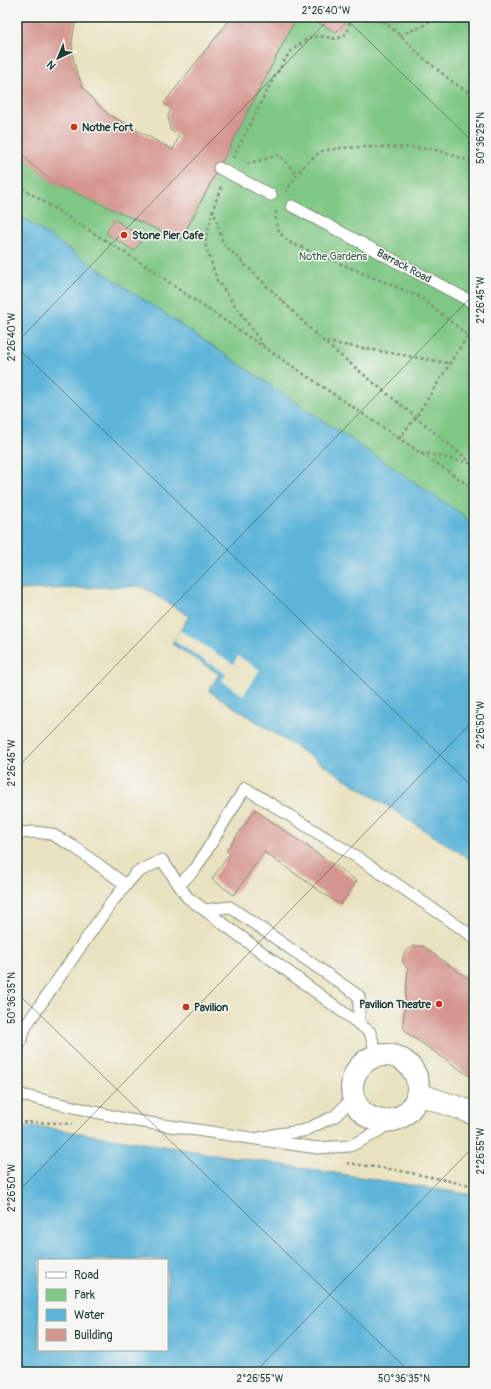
<svg xmlns="http://www.w3.org/2000/svg" width="491" height="1389" font-family="Pangolin,sans-serif">
  <style>
    .green { fill: #7ec784; stroke: #4e825c }
    .water { fill: #5cb4d9; stroke: #3e7886; fill-rule: evenodd }
    .pier { fill: #e9e2c0 }
    .building { fill: #d69690 }
    .lines { fill: none; stroke-linecap: round; stroke-linejoin: round }
    .service-casing { stroke: #84907a; stroke-width: 13 }
    .tertiary-casing { stroke: #84907a; stroke-width: 24 }
    .path { stroke: #84907a; stroke-width: 2.5; stroke-dasharray: 3 3; stroke-linecap: butt }
    .service { stroke: #fff; stroke-width: 11 }
    .tertiary { stroke: #fff; stroke-width: 22 }
    .ticks { fill: none; stroke: #1f3d34; stroke-width: 1; stroke-opacity: 0.45 }
    .poi-dot { fill: #c8321e; stroke: #f6f6f2; stroke-width: 1.5 }
    .labels { text-anchor: middle; dominant-baseline: central; stroke-width: 3; stroke-linejoin: round; paint-order: stroke }
    .poi-label { font-size: 11px; font-weight: bold; fill: #1f3d34; stroke: #f6f6f2; text-anchor: start }
    .park-label { font-size: 11px; fill: #376048; stroke: #f6f6f2 }
    .street-label { font-size: 11px; fill: #1f3d34; stroke: #f6f6f2 }
    .neatline { fill: none; stroke: #1f3d34; stroke-width: 1.5 }
    .ticks-label { font-size: 10px; text-anchor: middle; fill: #1f3d34 }
  </style>
  <rect width="100%" height="100%" fill="#f6f6f2"/>
  <filter id="ink" filterUnits="userSpaceOnUse"><feTurbulence type="fractalNoise" baseFrequency=".025" numOctaves="2"/><feDisplacementMap in="SourceGraphic" scale="8" xChannelSelector="R" yChannelSelector="G"/><feConvolveMatrix kernelMatrix="1 2 1 2 8 2 1 2 1" color-interpolation-filters="sRGB"/></filter>
  <filter id="wash" filterUnits="userSpaceOnUse"><feTurbulence type="fractalNoise" baseFrequency=".012" numOctaves="4" result="noise"/><feDisplacementMap in="SourceGraphic" scale="16" xChannelSelector="R" yChannelSelector="G"/><feGaussianBlur stdDeviation="0.9" result="paint"/><feColorMatrix in="noise" values="0 0 0 0 0 0 0 0 0 0 0 0 0 0 0 0 0 1.4 0 .05"/><feComposite in="paint" operator="in"/></filter>
  <g filter="url(#wash)">
    <rect width="100%" height="100%" fill="#e9e2c0"/>
    <!-- green -->
    <polygon class="green" points="297,17 306,17 336,32 345,23 337,17 474,17 474,530 463,515 17,214 17,149 31,164 53,183 181,240"/>
    <!-- water -->
    <g class="water">
      <polygon points="17,214 463,515 474,530 474,862 209,691 219,674 172,644 189,616 141,586 17,590"/>
      <path d="M17 1127H42L474 1195V1372H17ZM39 1260H167V1350H39Z"/>
    </g>
    <!-- pier -->
    <polygon class="pier" points="180,630 233,664 238,656 260,670 243,695 222,681 226,674 174,641"/>
    <g id="blocks">
      <!-- building -->
      <g class="building">
        <polygon points="17,17 78,17 75,23 72,42 73,57 76,70 83,87 94,101 109,115 173,150 179,136 170,130 168,116 171,108 164,103 232,17 242,21 244,17 297,17 181,240 53,183 31,164 17,149"/>
        <polygon points="306,17 337,17 345,23 336,32"/>
        <polygon points="114,219 143,238 134,251 106,233"/>
        <polygon points="255,810 357,881 340,905 264,852 234,895 212,879 230,853 226,851"/>
        <polygon points="413,946 423,946 474,983 474,1079 407,1033 403,1026 408,969 403,963 403,957 405,952"/>
      </g>
    </g>
  </g>
  <g filter="url(#ink)">
    <use href="#blocks" fill-opacity="0" stroke="#84907a" stroke-width="1"/>
    <g class="lines">
      <!-- service casing -->
      <g class="service-casing">
        <g id="service">
          <polyline points="219,168 271,195"/>
          <polyline points="292,206 474,303"/>
          <polyline points="17,833 34,832 51,834 73,846 126,885"/>
          <polyline points="179,885 196,868 245,788 360,859 474,937"/>
          <polyline points="205,910 230,907 359,996 359,1024"/>
          <polyline points="17,1050 27,1024 111,903 136,873 162,860 187,897 370,1032 377,1056"/>
          <polyline points="17,1094 130,1120 317,1148 350,1146 374,1134 393,1120"/>
          <polyline points="259,1138 277,1134 303,1131 335,1116 354,1097"/>
        </g>
      </g>
      <!-- tertiary casing -->
      <g class="tertiary-casing">
        <g id="tertiary">
          <circle cx="385" cy="1088" r="33"/>
          <polyline points="418,1094 468,1111 474,1114"/>
        </g>
      </g>
      <!-- path -->
      <g class="path">
        <polyline points="379,17 400,35 423,58 453,82 474,96"/>
        <polyline points="400,35 421,27 437,17"/>
        <polyline points="233,158 270,85 289,53 301,43 309,38 320,36 336,39 344,36 348,30 351,17"/>
        <polyline points="247,164 279,155 297,174"/>
        <polyline points="17,185 151,269 178,289 474,489"/>
        <polyline points="221,187 213,209 205,243 217,280 263,345"/>
        <path d="M286 192C293 179 306 161 319 153 332 144 412 147 430 149 445 151 461 158 474 163"/>
        <polyline points="213,209 223,243 324,342 473,464 420,452"/>
        <path d="M276 211C275 227 278 234 291 243L420 297 474 340"/>
        <polyline points="326,342 449,363"/>
        <polyline points="399,439 416,417 468,335"/>
        <polyline points="17,1122 59,1123 72,1124"/>
        <polyline points="347,1163 396,1170 474,1186"/>
      </g>
      <!-- service -->
      <use href="#service" class="service"/>
      <!-- tertiary -->
      <use href="#tertiary" class="tertiary"/>
    </g>
  </g>
  <!-- ticks -->
  <path class="ticks" d="M344 17 474 143M17 342 331 17M17 347 474 788M17 768 474 294M17 993 410 1372M17 1193 474 720M255 1372 474 1146"/>
  <!-- markers -->
  <g class="poi-dot">
    <circle cx="74" cy="127" r="4"/>
    <circle cx="124" cy="235" r="4"/>
    <circle cx="439" cy="1004" r="4"/>
    <circle cx="186" cy="1007" r="4"/>
  </g>
  <g class="labels">
    <!-- poi labels -->
    <g class="poi-label">
      <text x="82" y="127">Nothe Fort</text>
      <text x="132" y="235">Stone Pier Cafe</text>
      <text x="431" y="1004" text-anchor="end">Pavilion Theatre</text>
      <text x="194" y="1007">Pavilion</text>
    </g>
    <!-- park labels -->
    <g class="park-label">
      <text x="333" y="256">Nothe Gardens</text>
    </g>
    <!-- street labels -->
    <g class="street-label">
      <text transform="translate(404 266) rotate(28)">Barrack Road</text>
    </g>
  </g>
  <!-- margin -->
  <rect width="491" height="1389" fill="none" stroke="#f6f6f2" stroke-width="44"/>
  <!-- legend -->
  <rect x="38" y="1259" width="130" height="92" fill="#f6f6f2" stroke="#a0aca6"/>
  <rect x="46" y="1272" width="20" height="6" fill="#ffffff" stroke="#a0aca6"/>
  <text x="74" y="1279" font-size="12" fill="#1f3d34">Road</text>
  <rect x="46" y="1289" width="20" height="12" fill="#7ec784" stroke="#a0aca6"/>
  <text x="74" y="1299" font-size="12" fill="#1f3d34">Park</text>
  <rect x="46" y="1309" width="20" height="12" fill="#5cb4d9" stroke="#a0aca6"/>
  <text x="74" y="1319" font-size="12" fill="#1f3d34">Water</text>
  <rect x="46" y="1329" width="20" height="12" fill="#d69690" stroke="#a0aca6"/>
  <text x="74" y="1339" font-size="12" fill="#1f3d34">Building</text>
  <!-- north arrow -->
  <g transform="translate(58 58) rotate(224)" stroke="#f6f6f2" stroke-width="3" paint-order="stroke">
  <path d="M0-3L7 15L0 10L-7 15Z" fill="#1f3d34"/>
  <text y="-6" font-size="11" font-weight="bold" text-anchor="middle" fill="#1f3d34">N</text>
  </g>
  <rect x="22" y="22" width="447" height="1345" class="neatline"/>
  <g class="ticks-label">
    <text x="326" y="14">2°26'40"W</text>
    <text transform="translate(480 138) rotate(-90)" y="4">50°36'25"N</text>
    <text transform="translate(480 300) rotate(-90)" y="4">2°26'45"W</text>
    <text transform="translate(11 337) rotate(-90)" y="4">2°26'40"W</text>
    <text transform="translate(480 725) rotate(-90)" y="4">2°26'50"W</text>
    <text transform="translate(11 763) rotate(-90)" y="4">2°26'45"W</text>
    <text transform="translate(11 998) rotate(-90)" y="4">50°36'35"N</text>
    <text transform="translate(480 1151) rotate(-90)" y="4">2°26'55"W</text>
    <text transform="translate(11 1188) rotate(-90)" y="4">2°26'50"W</text>
    <text x="260" y="1382">2°26'55"W</text>
    <text x="404" y="1382">50°36'35"N</text>
  </g>
</svg>
